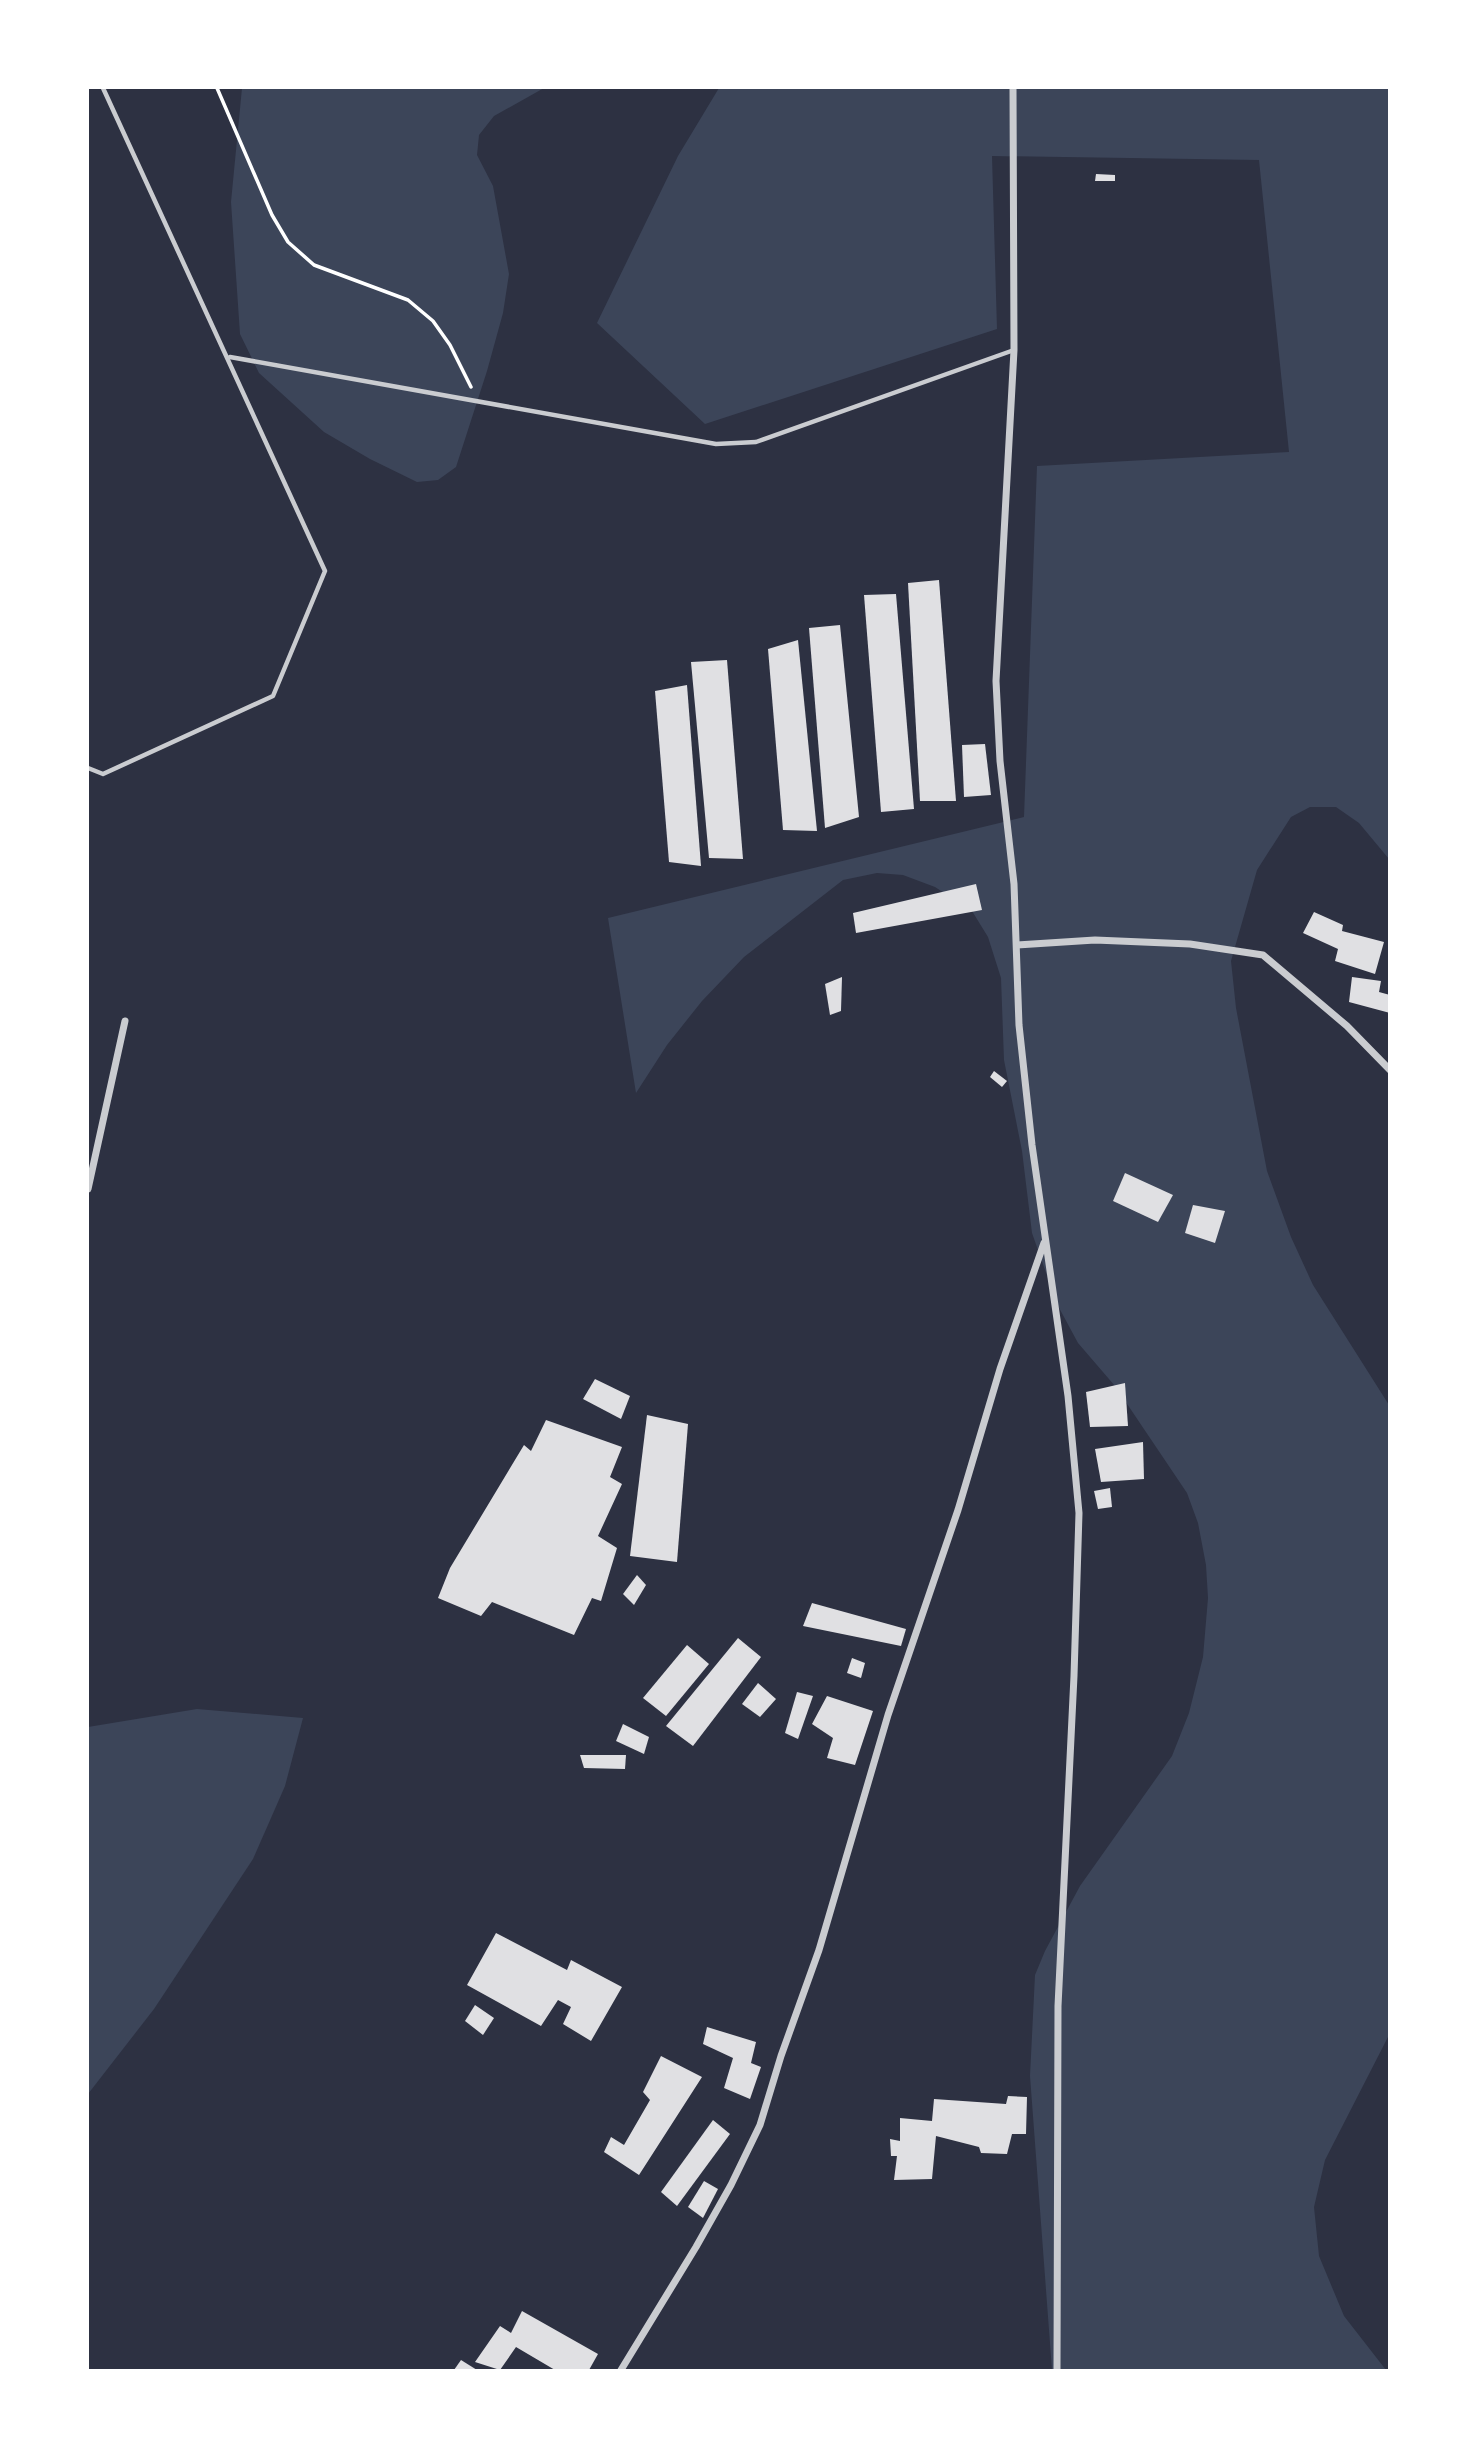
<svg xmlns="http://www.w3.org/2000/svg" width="1477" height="2458" font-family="'Titillium Web',sans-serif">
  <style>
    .green { fill: #3c4559 }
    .building { fill: #e0e0e3 }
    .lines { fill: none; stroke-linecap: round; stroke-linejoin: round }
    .path { stroke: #fff; stroke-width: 3.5 }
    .service { stroke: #caccd0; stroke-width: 4.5 }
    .minor { stroke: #caccd0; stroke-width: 7 }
  </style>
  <rect width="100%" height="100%" fill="#2d3142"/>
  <!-- green -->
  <g class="green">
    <polygon points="242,88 544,88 494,116 479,135 477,155 493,186 509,274 503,313 487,371 456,467 438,480 417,482 370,459 324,432 259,373 240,334 231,202"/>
    <polygon points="719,88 1389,88 1389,859 1359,823 1336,807 1310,807 1291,817 1257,870 1231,961 1236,1008 1267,1171 1291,1237 1313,1285 1389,1405 1389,2035 1325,2160 1314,2207 1319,2256 1344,2316 1386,2370 1052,2370 1030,2076 1035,1975 1045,1951 1080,1886 1172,1756 1189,1713 1203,1657 1208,1598 1206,1565 1198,1523 1187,1493 1115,1386 1078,1343 1057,1304 1032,1233 1022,1151 1004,1060 1001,978 988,937 972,911 935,887 903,875 877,873 843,880 744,957 702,1001 667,1045 636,1093 608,918 1024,817 1037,466 1289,452 1259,160 992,156 997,329 705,424 597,323 678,156"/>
    <polygon points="197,1709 303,1718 285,1786 253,1859 154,2009 88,2094 88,1727"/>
  </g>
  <!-- building -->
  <g class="building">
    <polygon points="1096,174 1115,175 1115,181 1095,181"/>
    <polygon points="939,580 956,801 920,801 908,583"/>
    <polygon points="896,594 914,809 881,812 864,595"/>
    <polygon points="840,625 859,817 825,828 809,628"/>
    <polygon points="798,640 817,831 783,830 768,649"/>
    <polygon points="727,660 743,859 709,858 691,662"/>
    <polygon points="687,685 701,866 669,862 655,691"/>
    <polygon points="985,744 991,795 964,797 962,745"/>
    <polygon points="976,884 982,910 856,933 853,913"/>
    <polygon points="1314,912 1343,925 1342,931 1384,942 1375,974 1335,961 1338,949 1303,933"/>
    <polygon points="842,977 841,1011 830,1015 825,984"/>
    <polygon points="1352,977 1381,981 1379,992 1390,995 1390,1013 1349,1002"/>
    <polygon points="994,1071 1007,1081 1002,1087 990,1077"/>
    <polygon points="1125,1173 1173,1195 1158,1222 1113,1201"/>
    <polygon points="1193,1205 1225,1211 1215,1243 1185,1233"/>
    <polygon points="595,1379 630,1396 621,1419 583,1399"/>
    <polygon points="1125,1383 1128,1426 1090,1427 1086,1392"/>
    <polygon points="647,1415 688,1424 677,1562 630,1556"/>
    <polygon points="546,1420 622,1447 610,1477 622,1484 598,1536 617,1548 601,1601 592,1598 574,1635 492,1602 481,1616 438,1598 450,1568 524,1445 531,1451"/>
    <polygon points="1143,1442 1144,1479 1101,1482 1095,1449"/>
    <polygon points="1110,1488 1112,1507 1098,1509 1094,1491"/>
    <polygon points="637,1575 646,1585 634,1605 623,1594"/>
    <polygon points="812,1603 906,1629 901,1646 803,1626"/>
    <polygon points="738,1638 761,1657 693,1746 666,1726"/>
    <polygon points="687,1645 709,1664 666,1716 643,1698"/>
    <polygon points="852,1658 865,1663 861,1678 847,1673"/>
    <polygon points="758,1683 776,1699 760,1717 742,1704"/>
    <polygon points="797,1692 813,1696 798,1739 785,1733"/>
    <polygon points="827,1696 873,1711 855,1765 827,1758 833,1738 812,1724"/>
    <polygon points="623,1724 649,1737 644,1754 616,1741"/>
    <polygon points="580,1755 626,1755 625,1769 584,1768"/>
    <polygon points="496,1933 567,1970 571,1960 622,1987 591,2041 563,2024 571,2007 558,2000 541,2026 467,1985"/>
    <polygon points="475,2005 494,2018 483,2035 465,2021"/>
    <polygon points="707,2027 756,2042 751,2063 761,2067 750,2099 724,2088 733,2058 703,2044"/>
    <polygon points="661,2056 702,2077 639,2175 604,2152 611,2137 624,2145 650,2100 643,2092"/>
    <polygon points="1008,2096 1027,2097 1026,2134 1012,2134 1007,2154 981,2153 979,2147 936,2136 932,2179 894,2180 897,2156 891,2156 890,2139 900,2141 900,2118 932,2121 934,2099 1006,2104"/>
    <polygon points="713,2120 730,2134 677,2206 661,2192"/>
    <polygon points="704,2181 718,2189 703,2218 688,2207"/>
    <polygon points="522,2311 598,2354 589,2370 555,2370 516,2347 500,2370 475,2362 500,2326 511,2333"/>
    <polygon points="461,2360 477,2370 454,2370"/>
  </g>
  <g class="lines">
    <!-- path -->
    <polyline class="path" points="217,88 272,215 288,242 314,265 408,300 433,321 450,345 471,387"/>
    <!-- service -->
    <g class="service">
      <polyline points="230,357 716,444 756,442 1014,350"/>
      <polyline points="88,768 103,774 273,696 325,571 103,88"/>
    </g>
    <!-- minor -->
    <g class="minor">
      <polyline points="1013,88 1014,350 996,681 1000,761 1014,884 1019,1025 1032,1145 1068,1396 1079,1513 1074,1676 1058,2006 1057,2370"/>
      <polyline points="1017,945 1095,940 1190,944 1263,955 1347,1026 1390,1070"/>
      <polyline points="88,1189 125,1021"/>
      <polyline points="621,2370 696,2247 731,2185 760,2125 781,2056 819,1950 888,1715 958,1510 1000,1369 1044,1243"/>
    </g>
  </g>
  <!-- border -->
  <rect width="1477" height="2458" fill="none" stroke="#ffffff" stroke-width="178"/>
</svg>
